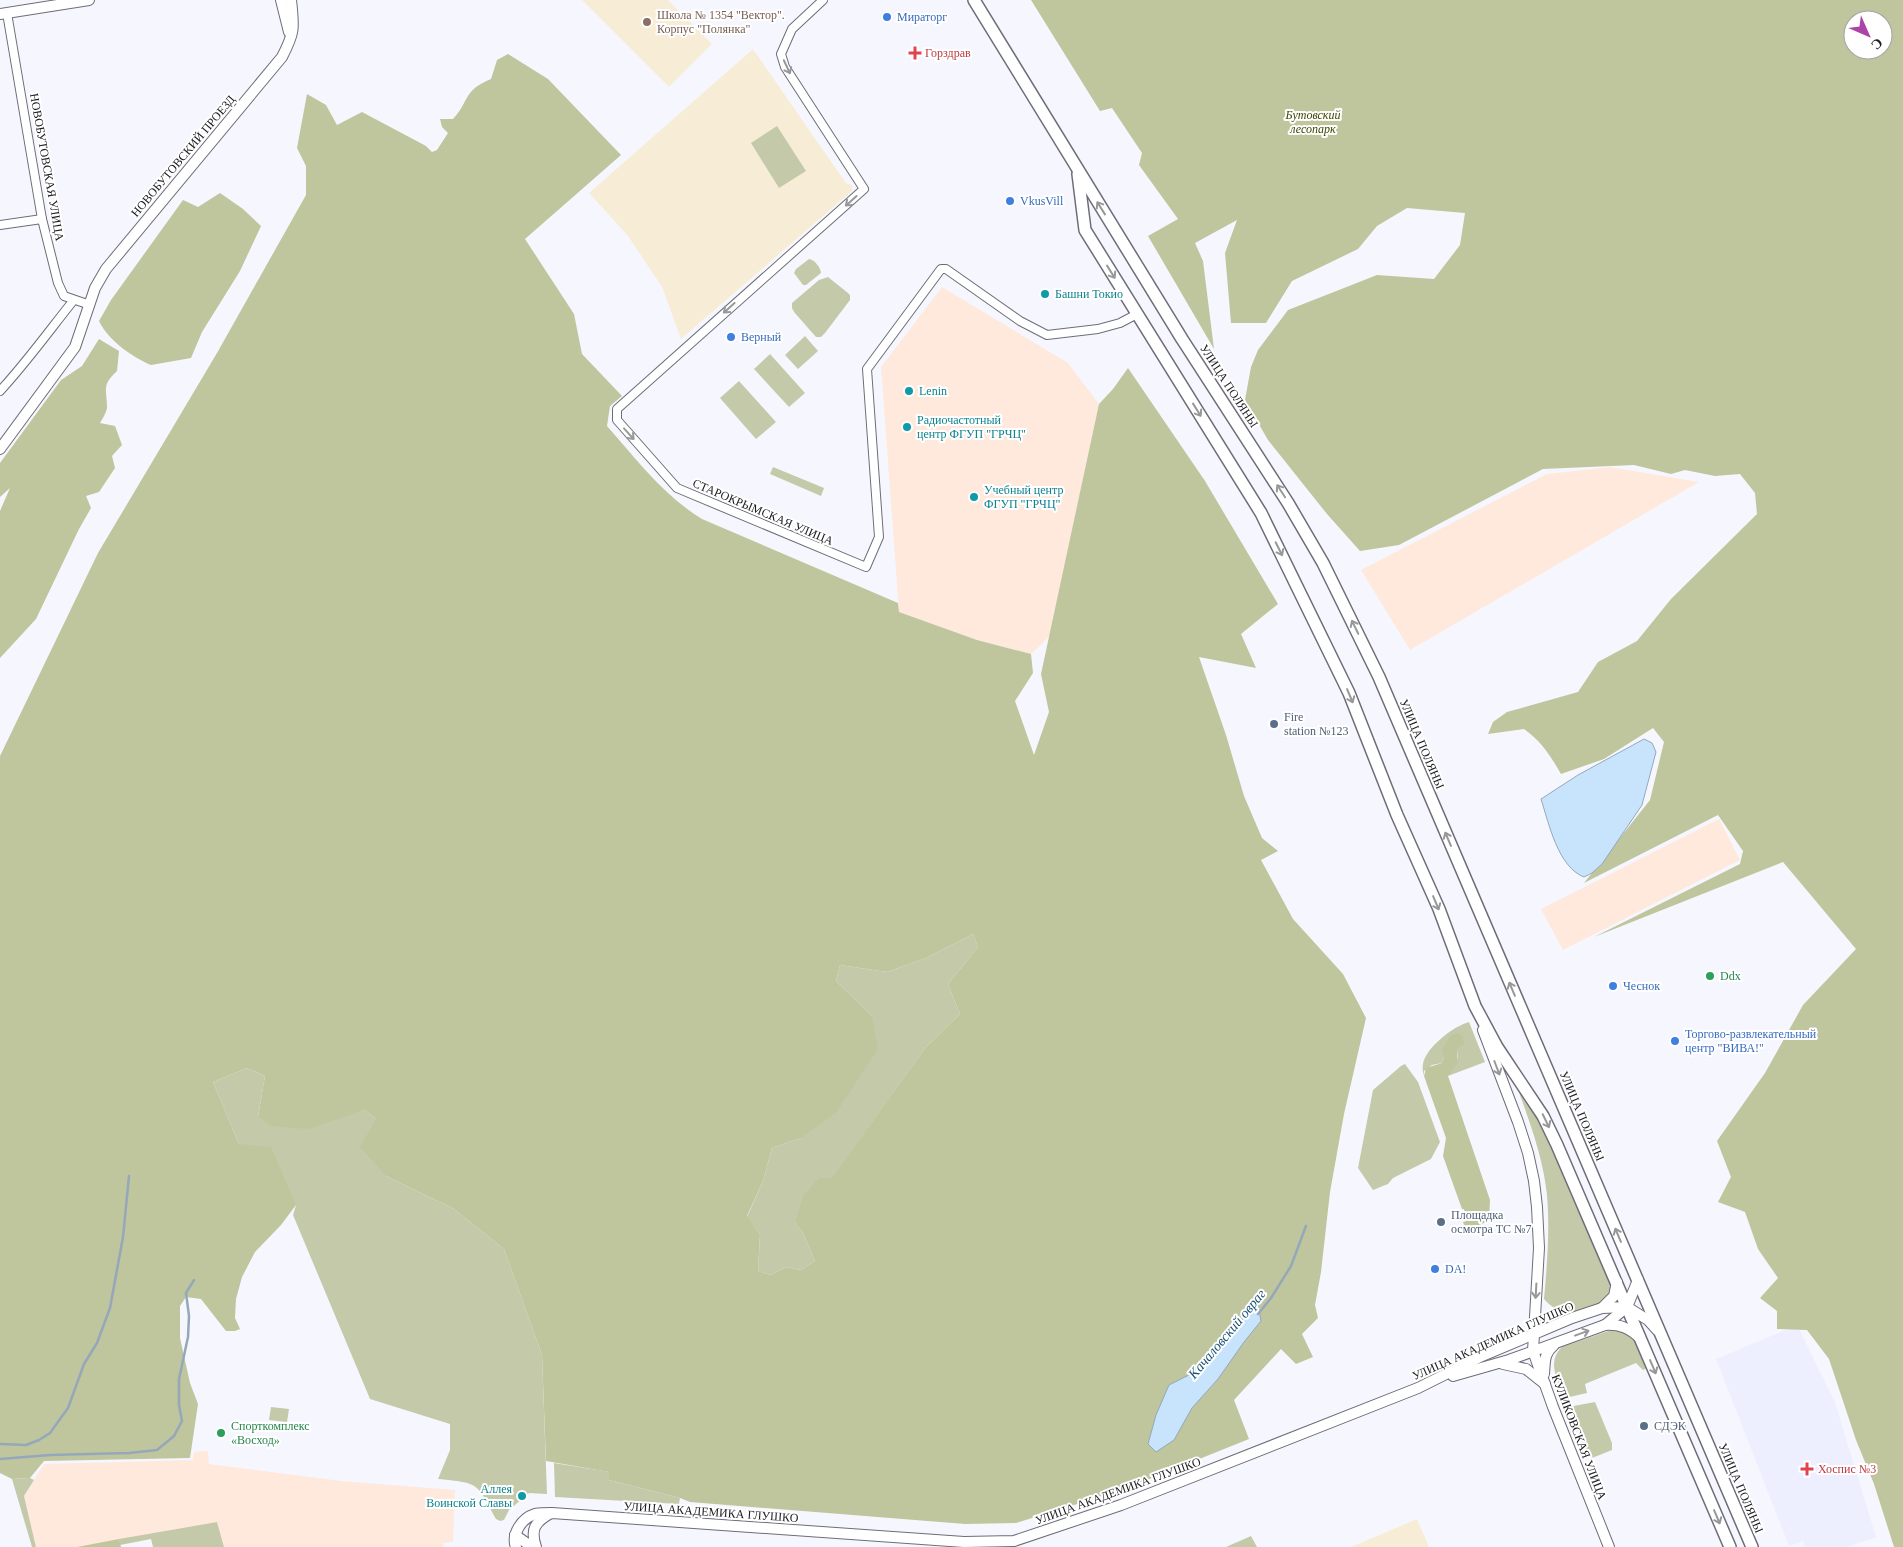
<svg xmlns="http://www.w3.org/2000/svg" width="1903" height="1547" font-family="Georgia,serif">
  <style>
    .built { fill: #edeefe }
    .industrial { fill: #ffe9dc }
    .education { fill: #f7edd7 }
    .green { fill: #c4caa9 }
    .forest { fill: #bfc59d; fill-rule: evenodd }
    .water { fill: #c8e4fc; stroke: #94a8ba }
    .lines { fill: none; stroke-linecap: round; stroke-linejoin: round }
    .stream { stroke: #94a8ba; stroke-width: 2.5 }
    .minor-casing { stroke: #6d6d78; stroke-width: 10 }
    .tertiary-casing { stroke: #6d6d78; stroke-width: 12 }
    .secondary-casing { stroke: #6d6d78; stroke-width: 14 }
    .minor { stroke: #fff; stroke-width: 8 }
    .tertiary { stroke: #fff; stroke-width: 10 }
    .secondary { stroke: #fff; stroke-width: 11 }
    .oneway { stroke: #98989b }
    .shop-dot { fill: #3f7fe0; stroke: #fff; stroke-width: 2 }
    .education-dot { fill: #8d6e63; stroke: #fff; stroke-width: 2 }
    .health-dot { fill: #e0444e; stroke: #fff; stroke-width: 2 }
    .culture-dot { fill: #0f9aa8; stroke: #fff; stroke-width: 2 }
    .service-dot { fill: #5c6f8a; stroke: #fff; stroke-width: 2 }
    .leisure-dot { fill: #2e9e5b; stroke: #fff; stroke-width: 2 }
    .labels { text-anchor: middle; dominant-baseline: central; stroke-width: 4; stroke-linejoin: round; paint-order: stroke }
    .education-label { font-size: 12px; fill: #785e54; stroke: #fff; text-anchor: start }
    .shop-label { font-size: 12px; fill: #366cbe; stroke: #fff; text-anchor: start }
    .health-label { font-size: 12px; fill: #be3a42; stroke: #fff; text-anchor: start }
    .park-label { font-size: 12px; font-style: italic; fill: #404600; stroke: #fff }
    .street-label { font-size: 12px; fill: #1b1b20; stroke: #fff }
    .culture-label { font-size: 12px; fill: #0d838f; stroke: #fff; text-anchor: start }
    .service-label { font-size: 12px; fill: #4e5e75; stroke: #fff; text-anchor: start }
    .leisure-label { font-size: 12px; fill: #27864d; stroke: #fff; text-anchor: start }
    .water-label { font-size: 14px; font-style: italic; fill: #195177; stroke: #fff }
  </style>
  <rect width="100%" height="100%" fill="#f6f7fe"/>
  <!-- built -->
  <polygon class="built" points="1797,1325 1835,1402 1876,1537 1847,1547 1805,1547 1803,1541 1789,1546 1716,1359"/>
  <!-- industrial -->
  <g class="industrial">
    <polygon points="942,287 1068,363 1099,404 1050,636 1031,654 977,640 899,612 881,367"/>
    <polygon points="1610,467 1699,482 1410,650 1361,570 1547,474"/>
    <polygon points="1719,819 1740,860 1563,950 1541,909"/>
    <polygon points="208,1451 209,1464 341,1481 455,1490 453,1542 443,1543 443,1547 224,1547 217,1522 77,1547 36,1547 24,1496 44,1464 193,1460 194,1452"/>
  </g>
  <!-- education -->
  <g class="education">
    <polygon points="582,0 668,0 712,44 669,87"/>
    <polygon points="753,49 846,183 852,185 852,191 681,339 662,287 628,236 589,193"/>
    <polygon points="1417,1519 1429,1547 1351,1547"/>
  </g>
  <!-- green -->
  <g class="green">
    <polygon points="777,126 806,171 779,188 751,143"/>
    <path d="M809 259C814 259 821 268 821 273L806 285H803L794 273 796 269Z"/>
    <polygon points="828,277 848,293 850,295 850,300 825,333 821,337 816,337 794,312 792,308 792,303 819,280"/>
    <polygon points="805,336 818,351 798,369 785,355"/>
    <polygon points="770,354 805,393 789,407 754,369"/>
    <polygon points="739,381 776,422 756,439 720,398"/>
    <polygon points="773,467 824,488 821,496 770,474"/>
    <polygon points="973,934 978,947 948,984 960,1014 926,1047 832,1179 795,1223 803,1233 815,1261 801,1270 786,1267 771,1275 758,1271 760,1235 747,1217 763,1181 772,1148 801,1138 872,1016 836,981 840,965 887,972 926,958"/>
    <path d="M1469 1022 1485 1062 1448 1076 1458 1057V1048L1464 1044 1444 1057 1442 1063 1432 1065 1424 1071V1076C1423 1072 1422 1068 1423 1064 1426 1047 1454 1026 1469 1022Z"/>
    <polygon points="1405,1064 1418,1082 1440,1142 1431,1159 1393,1178 1388,1184 1373,1190 1358,1168 1373,1090 1401,1066"/>
    <path d="M247 1068 265 1076 258 1117 338 1118 365 1110 376 1119 386 1176 454 1209 504 1249 542 1355 547 1494 529 1493 509 1510 504 1520 500 1521 496 1519C477 1483 480 1483 438 1479L450 1450V1424L370 1399 293 1215 296 1205 239 1144 213 1082Z"/>
    <path d="M1516 1084 1536 1110 1610 1278 1612 1286 1609 1298C1586 1312 1564 1322 1544 1299 1547 1265 1550 1230 1547 1195 1543 1157 1529 1120 1516 1084Z"/>
    <path d="M1614 1329 1626 1330 1636 1341 1647 1368 1643 1370 1636 1363 1585 1384 1587 1393 1565 1398C1558 1381 1546 1362 1562 1347Z"/>
    <polygon points="1595,1402 1612,1443 1612,1450 1592,1458 1588,1456 1568,1407"/>
    <polygon points="271,1407 289,1409 287,1422 269,1420"/>
    <polygon points="554,1463 610,1472 609,1480 680,1498 679,1504 555,1497"/>
    <polygon points="30,1478 34,1480 24,1496 36,1547 32,1547 12,1479"/>
    <polygon points="217,1522 224,1547 153,1547 151,1539 120,1545 119,1539"/>
    <polygon points="1251,1536 1257,1547 1226,1547"/>
  </g>
  <!-- forest -->
  <g class="forest">
    <path d="M1031 0H1903V1547H1894L1874 1484 1856 1440 1829 1359 1807 1330 1777 1329V1311L1760 1298 1778 1278 1758 1249 1745 1212 1718 1202 1731 1177 1717 1141 1765 1073 1803 1005 1856 949 1783 862 1594 937 1740 864 1743 851 1718 815 1584 883 1650 800 1664 742 1653 728 1604 759 1561 774C1550 755 1542 742 1524 729L1488 734 1493 722 1507 712 1578 692 1598 662 1637 641 1671 599 1757 514 1755 493 1740 474 1715 476 1685 470 1671 474 1634 465 1543 469 1399 545 1360 551 1327 514 1268 440 1245 400 1251 367 1258 350 1288 310 1377 275 1434 279 1460 245 1465 213 1407 208 1377 226 1358 249 1292 281 1266 323H1231L1225 253 1237 220 1195 243 1203 261 1214 349 1148 236 1178 219 1139 165 1142 153 1112 108 1100 111ZM1853 20H1883V50H1853Z"/>
    <path d="M508 54 548 79 621 155 525 239 574 314 582 354 622 396 610 406 607 426C636 459 664 496 702 519L898 603 899 612 977 640 1031 654 1033 673 1015 701 1034 755 1049 712 1041 674 1099 404 1113 389 1128 368 1205 481 1278 604 1241 634 1256 668 1199 657 1226 735 1244 796 1262 838 1278 851 1261 860 1293 919 1343 974 1366 1018 1344 1114 1330 1192 1321 1272 1315 1305 1318 1318 1302 1334 1313 1357 1296 1364 1281 1349 1234 1400 1249 1439 1147 1480 1090 1500 1016 1523 965 1524 690 1502 680 1498 609 1480V1472L546 1461 542 1355 504 1249 454 1209 386 1176 360 1147 376 1119 365 1110 308 1129 272 1126 258 1117 265 1076 247 1068 213 1082 239 1144 271 1147 296 1205 281 1225 255 1252 242 1277 236 1299 235 1318 240 1329 235 1331H226L201 1299 186 1297 180 1306V1338L190 1383 198 1404 190 1458 44 1461 30 1478 12 1479 0 1473V756L98 553 217 353 306 195V166L297 148 307 94 326 105 337 125 362 112 426 146 432 152 437 150 448 133 442 127 440 119H453C470 101 462 91 491 79L497 60ZM973 934 978 947 948 984 960 1014 926 1047 832 1178H819L803 1196 795 1223 803 1233 815 1261 801 1270 786 1267 771 1275 758 1271 760 1235 747 1216 763 1181 772 1148 801 1138 836 1113 878 1049 872 1016 836 981 840 965 887 972 926 958Z"/>
    <path d="M220 193 243 209 261 226 240 271 202 332 191 358 151 365C132 357 108 340 99 321L111 300 183 200 198 207Z"/>
    <path d="M99 339 119 351 117 371C101 386 107 389 107 408 106 413 103 418 100 423L115 426 122 445 112 456 115 468 99 492 86 496 91 508 79 529 36 619 0 658V511L10 488 0 497V463L61 380 82 366Z"/>
    <polygon points="1457,1033 1463,1036 1464,1044 1458,1048 1457,1064 1448,1076 1490,1200 1489,1221 1466,1230 1463,1222 1466,1221 1464,1209 1462,1209 1443,1156 1446,1138 1424,1076 1426,1068 1442,1063 1444,1057 1442,1049 1451,1035"/>
    <polygon points="119,1539 121,1547 77,1547"/>
  </g>
  <!-- water -->
  <g class="water">
    <path d="M1644 739 1652 743 1656 752 1642 805 1602 864 1592 873 1584 877C1558 867 1549 824 1541 799L1578 775Z"/>
    <polygon points="1258,1305 1261,1321 1244,1342 1218,1379 1192,1408 1174,1440 1156,1452 1148,1444 1156,1415 1169,1385 1191,1374 1214,1352 1235,1326"/>
  </g>
  <g class="lines">
    <!-- stream -->
    <g class="stream">
      <polyline points="1258,1314 1271,1298 1291,1266 1306,1226"/>
      <polyline points="0,1444 26,1445 39,1440 50,1433 68,1408 84,1364 97,1343 110,1308 123,1237 129,1176"/>
      <polyline points="0,1459 50,1455 129,1453 157,1450 174,1436 182,1421 179,1405 179,1379 188,1337 189,1316 186,1293 194,1280"/>
    </g>
    <!-- minor casing -->
    <g class="minor-casing">
      <g id="minor">
        <polyline points="823,0 792,29 781,54 785,67 864,189 617,409 617,420 677,488 866,567 879,537 867,369 941,269 946,269 1020,321 1047,335 1098,329 1120,323 1137,314"/>
        <polyline points="7,13 42,219 58,283 64,296 90,305"/>
        <polyline points="0,225 42,219"/>
        <path d="M0 391C26 363 49 331 73 301"/>
      </g>
    </g>
    <!-- tertiary casing -->
    <g class="tertiary-casing">
      <g id="tertiary">
        <polyline points="281,0 289,32"/>
        <polyline points="0,14 89,0"/>
        <path d="M0 449 75 347 95 288 106 269 282 57C295 32 294 28 291 0"/>
        <polyline points="1483,1030 1518,1122 1528,1153 1534,1181 1537,1207 1539,1248 1533,1351 1553,1407 1609,1547"/>
        <polyline points="1602,1308 1614,1296 1617,1282"/>
        <polyline points="1605,1325 1627,1307 1638,1280"/>
        <polyline points="1503,1364 1526,1369 1545,1384"/>
        <path d="M1544 1374C1545 1361 1544 1353 1554 1345"/>
        <path d="M1453 1376 1509 1360 1605 1325C1620 1324 1629 1328 1640 1338"/>
        <polyline points="515,1535 532,1547"/>
        <path d="M516 1547C511 1534 522 1518 535 1514 541 1513 547 1513 552 1513L964 1542 1014 1541 1121 1505 1418 1388 1480 1357 1572 1318 1602 1308 1627 1307 1648 1320 1657 1330"/>
        <path d="M536 1547C530 1529 535 1522 551 1513"/>
      </g>
    </g>
    <!-- secondary casing -->
    <g class="secondary-casing">
      <g id="secondary">
        <polyline points="974,0 1182,339 1288,503 1323,563 1379,677 1752,1547"/>
        <polyline points="1078,174 1085,230 1261,513 1349,693 1397,815 1439,909 1475,1006 1497,1047 1543,1116 1557,1145 1730,1547"/>
      </g>
    </g>
    <!-- minor -->
    <use href="#minor" class="minor"/>
    <!-- tertiary -->
    <use href="#tertiary" class="tertiary"/>
    <!-- secondary -->
    <use href="#secondary" class="secondary"/>
  </g>
  <!-- one-way arrows -->
  <defs><path id="oneway-shaft" d="M-6 0H5M1.5-3L5.5 0L1.5 3" fill="none" stroke-width="1.6" stroke-linecap="round" stroke-linejoin="round" transform="scale(1.25)"/></defs>
  <g class="oneway">
    <use href="#oneway-shaft" transform="translate(787 67) rotate(65)"/>
    <use href="#oneway-shaft" transform="translate(851 201) rotate(138)"/>
    <use href="#oneway-shaft" transform="translate(1101 208) rotate(-122)"/>
    <use href="#oneway-shaft" transform="translate(1111 272) rotate(58)"/>
    <use href="#oneway-shaft" transform="translate(729 308) rotate(138)"/>
    <use href="#oneway-shaft" transform="translate(1197 410) rotate(58)"/>
    <use href="#oneway-shaft" transform="translate(629 434) rotate(48)"/>
    <use href="#oneway-shaft" transform="translate(1281 491) rotate(-123)"/>
    <use href="#oneway-shaft" transform="translate(1279 549) rotate(63)"/>
    <use href="#oneway-shaft" transform="translate(1355 627) rotate(-116)"/>
    <use href="#oneway-shaft" transform="translate(1350 696) rotate(67)"/>
    <use href="#oneway-shaft" transform="translate(1448 839) rotate(-113)"/>
    <use href="#oneway-shaft" transform="translate(1436 903) rotate(67)"/>
    <use href="#oneway-shaft" transform="translate(1512 989) rotate(-113)"/>
    <use href="#oneway-shaft" transform="translate(1497 1068) rotate(69)"/>
    <use href="#oneway-shaft" transform="translate(1546 1121) rotate(64)"/>
    <use href="#oneway-shaft" transform="translate(1618 1235) rotate(-113)"/>
    <use href="#oneway-shaft" transform="translate(1536 1291) rotate(93)"/>
    <use href="#oneway-shaft" transform="translate(1582 1333) rotate(-20)"/>
    <use href="#oneway-shaft" transform="translate(1653 1367) rotate(67)"/>
    <use href="#oneway-shaft" transform="translate(1717 1517) rotate(67)"/>
  </g>
  <!-- markers -->
  <g class="shop-dot">
    <circle cx="887" cy="17" r="5"/>
    <circle cx="1010" cy="201" r="5"/>
    <circle cx="731" cy="337" r="5"/>
    <circle cx="1613" cy="986" r="5"/>
    <circle cx="1675" cy="1041" r="5"/>
    <circle cx="1435" cy="1269" r="5"/>
  </g>
  <circle class="education-dot" cx="647" cy="22" r="5"/>
  <g class="health-dot">
    <path d="M912.5 45.5h5v5h5v5h-5v5h-5v-5h-5v-5h5z"/>
    <path d="M1804.5 1461.5h5v5h5v5h-5v5h-5v-5h-5v-5h5z"/>
  </g>
  <g class="culture-dot">
    <circle cx="1045" cy="294" r="5"/>
    <circle cx="909" cy="391" r="5"/>
    <circle cx="907" cy="427" r="5"/>
    <circle cx="974" cy="497" r="5"/>
    <circle cx="522" cy="1496" r="5"/>
  </g>
  <g class="service-dot">
    <circle cx="1274" cy="724" r="5"/>
    <circle cx="1441" cy="1222" r="5"/>
    <circle cx="1644" cy="1426" r="5"/>
  </g>
  <g class="leisure-dot">
    <circle cx="1710" cy="976" r="5"/>
    <circle cx="221" cy="1433" r="5"/>
  </g>
  <g class="labels">
    <!-- education labels -->
    <g class="education-label">
      <text x="657" y="15">Школа № 1354 "Вектор".<tspan x="657" dy="14">Корпус "Полянка"</tspan></text>
    </g>
    <!-- shop labels -->
    <g class="shop-label">
      <text x="897" y="17">Мираторг</text>
      <text x="1020" y="201">VkusVill</text>
      <text x="741" y="337">Верный</text>
      <text x="1623" y="986">Чеснок</text>
      <text x="1685" y="1034">Торгово-развлекательный<tspan x="1685" dy="14">центр "ВИВА!"</tspan></text>
      <text x="1445" y="1269">DA!</text>
    </g>
    <!-- health labels -->
    <g class="health-label">
      <text x="925" y="53">Горздрав</text>
      <text x="1818" y="1469">Хоспис №3</text>
    </g>
    <!-- park labels -->
    <g class="park-label">
      <text x="1313" y="115">Бутовский<tspan x="1313" dy="14">лесопарк</tspan></text>
    </g>
    <!-- street labels -->
    <g class="street-label">
      <text transform="translate(183 156) rotate(-50)">НОВОБУТОВСКИЙ ПРОЕЗД</text>
      <text transform="translate(47 167) rotate(80)">НОВОБУТОВСКАЯ УЛИЦА</text>
      <text transform="translate(1229 386) rotate(57)">УЛИЦА ПОЛЯНЫ</text>
      <text transform="translate(763 512) rotate(23)">СТАРОКРЫМСКАЯ УЛИЦА</text>
      <text transform="translate(1422 744) rotate(67)">УЛИЦА ПОЛЯНЫ</text>
      <text transform="translate(1582 1116) rotate(67)">УЛИЦА ПОЛЯНЫ</text>
      <text transform="translate(1493 1341) rotate(-24)">УЛИЦА АКАДЕМИКА ГЛУШКО</text>
      <text transform="translate(1579 1437) rotate(69)">КУЛИКОВСКАЯ УЛИЦА</text>
      <text transform="translate(1741 1488) rotate(67)">УЛИЦА ПОЛЯНЫ</text>
      <text transform="translate(1118 1491) rotate(-20)">УЛИЦА АКАДЕМИКА ГЛУШКО</text>
      <text transform="translate(711 1512) rotate(4)">УЛИЦА АКАДЕМИКА ГЛУШКО</text>
    </g>
    <!-- culture labels -->
    <g class="culture-label">
      <text x="1055" y="294">Башни Токио</text>
      <text x="919" y="391">Lenin</text>
      <text x="917" y="420">Радиочастотный<tspan x="917" dy="14">центр ФГУП "ГРЧЦ"</tspan></text>
      <text x="984" y="490">Учебный центр<tspan x="984" dy="14">ФГУП "ГРЧЦ"</tspan></text>
      <text x="512" y="1489" text-anchor="end">Аллея<tspan x="512" dy="14">Воинской Славы</tspan></text>
    </g>
    <!-- service labels -->
    <g class="service-label">
      <text x="1284" y="717">Fire<tspan x="1284" dy="14">station №123</tspan></text>
      <text x="1451" y="1215">Площадка<tspan x="1451" dy="14">осмотра ТС №7</tspan></text>
      <text x="1654" y="1426">СДЭК</text>
    </g>
    <!-- leisure labels -->
    <g class="leisure-label">
      <text x="1720" y="976">Ddx</text>
      <text x="231" y="1426">Спорткомплекс<tspan x="231" dy="14">«Восход»</tspan></text>
    </g>
    <!-- water labels -->
    <g class="water-label">
      <text transform="translate(1227 1334) rotate(-50)">Качаловский овраг</text>
    </g>
  </g>
  <!-- north arrow -->
  <g transform="translate(1868 35) rotate(135)"><circle r="24" fill="#ffffff" stroke="#a4a4a6"/>
  <path d="M0-4L9 19L0 12L-9 19Z" fill="#ac44a7"/>
  <text y="-8" font-size="14" font-weight="bold" text-anchor="middle" fill="#1b1b20">С</text>
  </g>
</svg>
